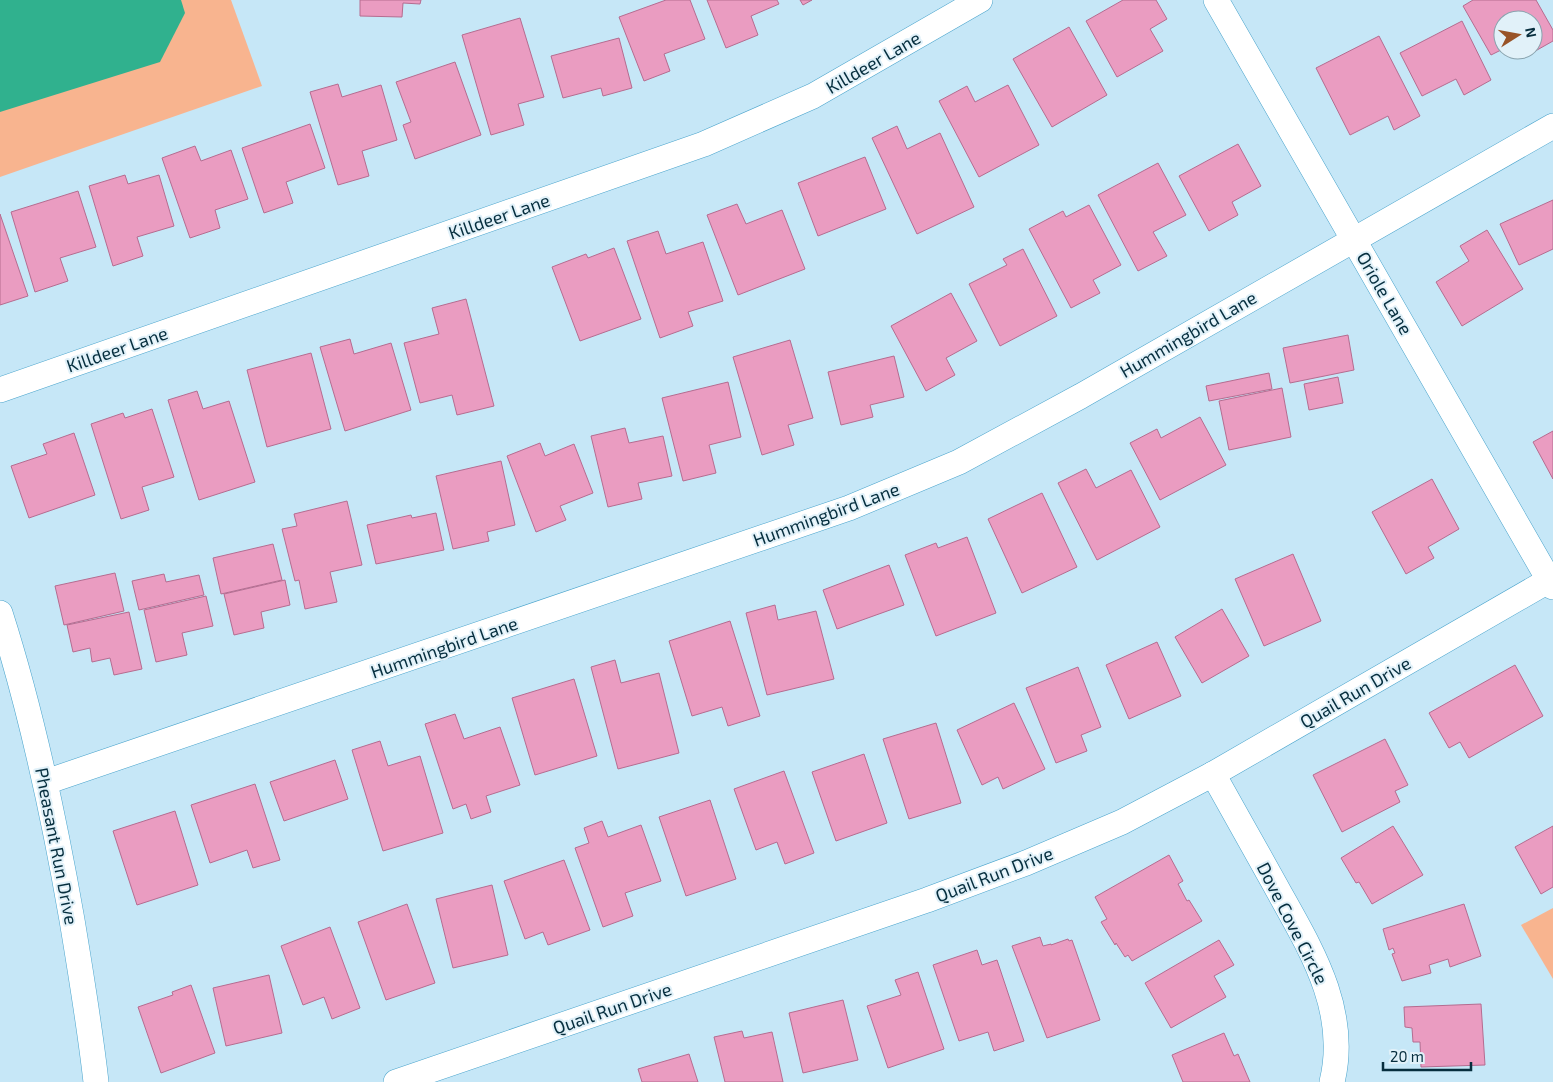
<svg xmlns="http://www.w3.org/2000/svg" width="1553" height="1082" font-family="'Exo 2',sans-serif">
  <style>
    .green { fill: #f8b48f }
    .water { fill: #30b18e }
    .building { fill: #ea9cc1; stroke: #b56c90 }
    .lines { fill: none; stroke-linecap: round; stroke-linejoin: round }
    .street-casing { stroke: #4aa4cc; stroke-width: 26 }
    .street { stroke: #fff; stroke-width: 25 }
    .labels { text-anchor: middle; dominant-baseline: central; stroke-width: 4; stroke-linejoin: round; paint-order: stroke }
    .street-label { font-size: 18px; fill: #062e3e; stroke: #e1f1f9 }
  </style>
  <rect width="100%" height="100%" fill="#c6e7f7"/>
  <!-- green -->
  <g class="green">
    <polygon points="0,0 231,0 262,86 0,177"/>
    <polygon points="1553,908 1553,979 1521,925"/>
  </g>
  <!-- water -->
  <polygon class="water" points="0,0 181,0 185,13 160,62 0,112"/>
  <!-- building -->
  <g class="building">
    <polygon points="360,0 421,0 420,4 403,3 402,17 360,16"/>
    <polygon points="666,0 690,0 705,39 664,54 670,71 644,81 619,17"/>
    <polygon points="707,0 777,0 779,4 751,16 758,35 726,48"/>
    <polygon points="800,0 812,0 803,5"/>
    <polygon points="1123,0 1156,0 1167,19 1150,29 1163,51 1117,77 1086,21"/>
    <polygon points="1473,0 1536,0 1553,30 1553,41 1530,54 1527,50 1533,50 1533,20 1503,20 1503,49 1491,55 1463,6"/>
    <polygon points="520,18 544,97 518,104 524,125 491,135 462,35"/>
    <polygon points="1462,21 1491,80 1464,95 1456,79 1422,96 1400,53"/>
    <polygon points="1069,27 1107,95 1052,127 1013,59"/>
    <polygon points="1379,36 1420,116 1394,130 1388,116 1350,135 1316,68"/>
    <polygon points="619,38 632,88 603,96 601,88 563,98 551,56"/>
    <polygon points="455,62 481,135 415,159 403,125 411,122 396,82"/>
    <polygon points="338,84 342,97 381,85 397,140 362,151 369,176 338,185 310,92"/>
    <polygon points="1008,85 1039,145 979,177 939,101 967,86 975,102"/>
    <polygon points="310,124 325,168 286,182 293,203 264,213 242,148"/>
    <polygon points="897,126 907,149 940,133 974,207 917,234 872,138"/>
    <polygon points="1238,144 1261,186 1232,202 1238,215 1209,231 1179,176"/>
    <polygon points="195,146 201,161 231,150 248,199 215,210 220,228 190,238 162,158"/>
    <polygon points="865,157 886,209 818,236 798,183"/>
    <polygon points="1158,163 1186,215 1153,232 1167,256 1138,271 1098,195"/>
    <polygon points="125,175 128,184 159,175 174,226 137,237 143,256 113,266 89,186"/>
    <polygon points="78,191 96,247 60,258 68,281 35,292 11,212"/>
    <polygon points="1553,200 1553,249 1519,265 1500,224"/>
    <polygon points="737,204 746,224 782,210 805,269 738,295 707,215"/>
    <polygon points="1089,205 1121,265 1093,280 1100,293 1071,308 1029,229 1063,211 1066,217"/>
    <polygon points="0,214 28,296 0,305"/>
    <polygon points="1487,230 1523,289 1462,326 1436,282 1469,261 1460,246"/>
    <polygon points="658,231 666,254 703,242 723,301 688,312 693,326 660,338 627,241"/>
    <polygon points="614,248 641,319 580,341 552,267 586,254 588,258"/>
    <polygon points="1023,249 1057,316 1000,346 969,284 1007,265 1003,259"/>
    <polygon points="951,293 977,341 946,358 955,375 926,391 891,326"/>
    <polygon points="466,299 494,406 457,415 452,395 420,403 404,343 439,334 432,308"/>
    <polygon points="1348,335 1354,370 1290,383 1283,348"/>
    <polygon points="350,339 354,354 391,343 411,410 345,431 320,347"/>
    <polygon points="790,340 813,418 788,425 794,445 762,455 733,357"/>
    <polygon points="311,353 331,429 267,447 247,370"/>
    <polygon points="894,356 904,397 870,405 873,417 841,425 828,372"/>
    <polygon points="1269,373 1272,389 1209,401 1206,386"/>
    <polygon points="1338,377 1343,403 1309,410 1304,384"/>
    <polygon points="728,382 741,437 709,445 716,473 683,481 662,398"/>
    <polygon points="1282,388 1291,437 1229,450 1219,401"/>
    <polygon points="197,391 203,409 229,401 255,482 199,500 168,400"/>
    <polygon points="152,409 174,477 142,487 149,510 121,519 91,424 123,413 125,418"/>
    <polygon points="1200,417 1226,465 1160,500 1130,443 1157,429 1161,438"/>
    <polygon points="625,428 629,443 663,436 672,476 638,483 642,499 608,507 591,436"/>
    <polygon points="1553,431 1553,479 1533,442"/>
    <polygon points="74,433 95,495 29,518 11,466 47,454 43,444"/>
    <polygon points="540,443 545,456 574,444 593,493 560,506 566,520 536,532 507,456"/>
    <polygon points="501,461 515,525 487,532 489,541 453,549 436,476"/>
    <polygon points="1086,469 1096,488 1131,470 1160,527 1097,560 1058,483"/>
    <polygon points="1432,479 1459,529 1428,547 1434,558 1406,574 1372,512"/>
    <polygon points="1042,493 1077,567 1022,593 988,519"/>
    <polygon points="347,501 362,565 330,572 337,602 305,609 299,580 295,581 282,529 297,526 294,514"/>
    <polygon points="436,513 444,550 376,564 367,525 411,515 412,518"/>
    <polygon points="967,537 996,613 936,636 905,555 936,543 938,548"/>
    <polygon points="273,544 282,580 221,594 213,558"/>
    <polygon points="1293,554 1321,621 1264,646 1235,579"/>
    <polygon points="889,565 904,605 837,629 823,590"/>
    <polygon points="115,573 124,611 64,625 55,586"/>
    <polygon points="164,574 166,582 199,575 204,595 139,610 132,581"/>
    <polygon points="285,580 290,605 261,612 264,628 234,635 224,594"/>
    <polygon points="206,596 213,626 182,633 187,655 156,662 144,610"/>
    <polygon points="775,605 778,620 816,611 834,679 767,695 746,613"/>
    <polygon points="1222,609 1249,656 1202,683 1175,637"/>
    <polygon points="129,612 142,669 114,675 110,658 92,662 90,648 73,652 67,625"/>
    <polygon points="730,621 760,716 728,726 722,707 692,716 669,641"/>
    <polygon points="1157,642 1181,696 1129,719 1106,665"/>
    <polygon points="615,660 621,683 659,673 679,753 618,769 591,667"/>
    <polygon points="1515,665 1543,716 1469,758 1460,742 1449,748 1429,713"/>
    <polygon points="1078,667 1101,727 1081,735 1087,751 1056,763 1026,688"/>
    <polygon points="574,679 597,756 535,775 512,698"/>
    <polygon points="1014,703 1045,769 1003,789 998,777 982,785 957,730"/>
    <polygon points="455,714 464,739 500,727 520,785 486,796 491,812 471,819 466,804 453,809 425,724"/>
    <polygon points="936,723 961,803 909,819 883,739"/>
    <polygon points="1385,739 1408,785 1395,791 1400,802 1342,832 1313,775"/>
    <polygon points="380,741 388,766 420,756 443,833 383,851 352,750"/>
    <polygon points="864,754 887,823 836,841 812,772"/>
    <polygon points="335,760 348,799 284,821 270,782"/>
    <polygon points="784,771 814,853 785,864 777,842 756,850 734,789"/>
    <polygon points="255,784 280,860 253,868 247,850 210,863 191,805"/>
    <polygon points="710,800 736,879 686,896 659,817"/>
    <polygon points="175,811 198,885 137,905 113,831"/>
    <polygon points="602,821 608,837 641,825 661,881 625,893 633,916 603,927 575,848 589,843 584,828"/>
    <polygon points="1393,826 1423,875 1372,904 1359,882 1356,883 1341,858"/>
    <polygon points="1553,826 1553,887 1541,894 1515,847"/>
    <polygon points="1169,855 1183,881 1178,884 1187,901 1189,900 1202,921 1132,961 1128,955 1125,957 1116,943 1115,945 1101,922 1107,919 1095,897"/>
    <polygon points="564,860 590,930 548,945 543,932 525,939 504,881"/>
    <polygon points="492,885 508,955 453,968 436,899"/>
    <polygon points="407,904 435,983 386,1000 358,922"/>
    <polygon points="1464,904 1481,956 1450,967 1448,959 1429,965 1431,973 1402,981 1392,954 1395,953 1393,948 1389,950 1383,929"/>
    <polygon points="330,927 360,1008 332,1019 324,997 303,1005 281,946"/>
    <polygon points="1040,937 1043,946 1051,944 1051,945 1068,939 1069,941 1072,940 1100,1020 1047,1038 1012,946"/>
    <polygon points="1219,940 1234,965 1214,976 1226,997 1171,1028 1145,983"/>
    <polygon points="977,950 982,965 997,960 1024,1041 994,1051 988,1032 959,1041 933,965"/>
    <polygon points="918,972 944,1049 888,1068 867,1006 901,995 895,980"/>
    <polygon points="269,975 282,1033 226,1046 213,988"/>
    <polygon points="191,985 215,1053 161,1073 138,1007 173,995 172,992"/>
    <polygon points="843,1000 858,1060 803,1073 789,1013"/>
    <polygon points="1481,1004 1485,1065 1421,1067 1420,1042 1413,1042 1412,1028 1405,1027 1404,1007"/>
    <polygon points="742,1031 744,1038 772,1032 783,1082 725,1082 714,1037"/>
    <polygon points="1224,1033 1234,1056 1238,1054 1250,1082 1183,1082 1172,1055"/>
    <polygon points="689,1054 698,1082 642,1082 638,1069"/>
  </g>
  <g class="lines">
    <!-- street casing -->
    <g class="street-casing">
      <g id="street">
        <polyline points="1216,0 1553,587"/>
        <polyline points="0,390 704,144 813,96 980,0"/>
        <path d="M0 613C32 713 54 817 72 920 81 974 90 1028 96 1082"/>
        <path d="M1213 774C1233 810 1254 847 1274 883 1308 945 1350 1008 1332 1082"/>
        <polyline points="46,782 849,508 959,462 1081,396 1553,126"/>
        <polyline points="396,1082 927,900 1026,863 1122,822 1213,774 1553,578"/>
      </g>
    </g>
    <!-- street -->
    <use href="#street" class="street"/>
  </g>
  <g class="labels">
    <!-- street labels -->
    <g class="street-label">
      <text transform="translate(873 62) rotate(-30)">Killdeer Lane</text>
      <text transform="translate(499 216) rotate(-19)">Killdeer Lane</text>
      <text transform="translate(1385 293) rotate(60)">Oriole Lane</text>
      <text transform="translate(1188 334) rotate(-30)">Hummingbird Lane</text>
      <text transform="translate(117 349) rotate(-19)">Killdeer Lane</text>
      <text transform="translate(826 514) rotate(-20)">Hummingbird Lane</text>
      <text transform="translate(444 647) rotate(-19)">Hummingbird Lane</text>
      <text transform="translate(1355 692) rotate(-30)">Quail Run Drive</text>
      <text transform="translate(57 846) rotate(79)">Pheasant Run Drive</text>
      <text transform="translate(994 874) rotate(-21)">Quail Run Drive</text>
      <text transform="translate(1293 923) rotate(63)">Dove Cove Circle</text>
      <text transform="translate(612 1008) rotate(-19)">Quail Run Drive</text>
    </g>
  </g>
  <!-- north arrow -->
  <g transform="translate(1518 35) rotate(79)"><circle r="24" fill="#e1f1f9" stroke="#89a3ae"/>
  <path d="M0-4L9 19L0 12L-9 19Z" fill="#985328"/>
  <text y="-8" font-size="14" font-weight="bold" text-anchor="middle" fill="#062e3e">N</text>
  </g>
  <!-- scale -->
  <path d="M1383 1062v8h88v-8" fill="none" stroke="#062e3e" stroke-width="2.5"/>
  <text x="1390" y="1062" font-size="15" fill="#062e3e" stroke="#e1f1f9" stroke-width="4" paint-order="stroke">20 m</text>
</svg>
